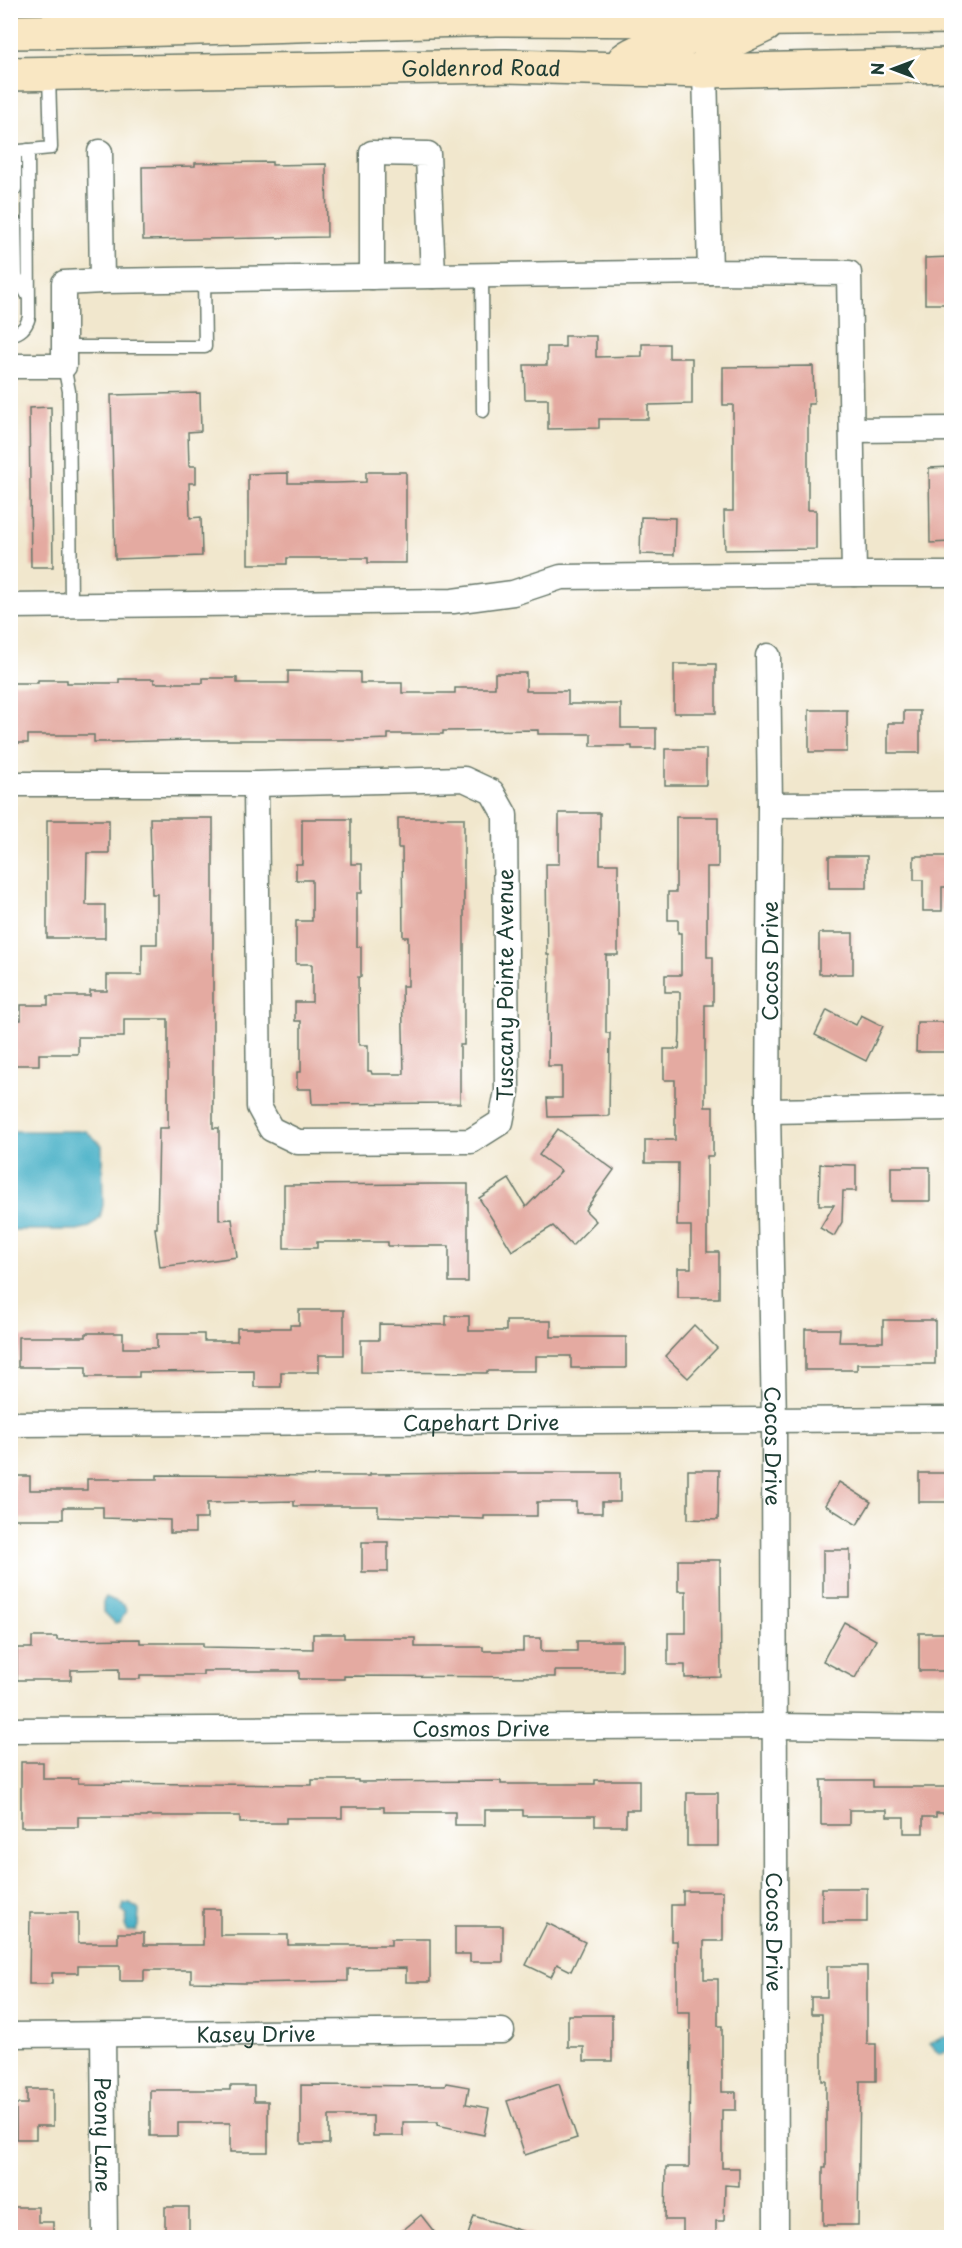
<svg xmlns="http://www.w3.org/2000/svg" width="962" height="2248" font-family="'Playpen Sans',sans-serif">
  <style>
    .water { fill: #49b1c7; stroke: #34777e; stroke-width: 1.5 }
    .building { fill: #e4aaa1 }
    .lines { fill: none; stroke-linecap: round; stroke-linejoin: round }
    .lane-casing { stroke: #68786a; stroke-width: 15 }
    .street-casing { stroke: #68786a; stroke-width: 27 }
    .secondary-casing { stroke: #68786a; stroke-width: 36 }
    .lane { stroke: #fff; stroke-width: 12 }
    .street { stroke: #fff; stroke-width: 24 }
    .secondary { stroke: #f9e7c3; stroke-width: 33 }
    .labels { text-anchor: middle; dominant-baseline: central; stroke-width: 4.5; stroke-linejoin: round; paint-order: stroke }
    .street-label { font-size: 21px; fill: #1f3d34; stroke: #fff }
  </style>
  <rect width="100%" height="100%" fill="#fff"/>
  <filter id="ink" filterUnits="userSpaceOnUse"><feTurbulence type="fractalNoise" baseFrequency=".0167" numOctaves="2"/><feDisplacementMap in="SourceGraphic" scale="12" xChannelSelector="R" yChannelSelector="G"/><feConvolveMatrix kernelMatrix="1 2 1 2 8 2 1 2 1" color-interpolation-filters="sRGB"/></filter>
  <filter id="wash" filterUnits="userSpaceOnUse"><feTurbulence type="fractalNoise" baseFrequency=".008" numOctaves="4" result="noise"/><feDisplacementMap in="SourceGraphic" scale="24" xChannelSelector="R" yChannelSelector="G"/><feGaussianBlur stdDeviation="1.35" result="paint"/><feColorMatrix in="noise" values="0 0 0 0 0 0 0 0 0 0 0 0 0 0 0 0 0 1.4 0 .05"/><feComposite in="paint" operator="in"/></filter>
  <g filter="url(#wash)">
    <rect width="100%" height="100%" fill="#f1e7cd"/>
    <!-- water -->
    <g class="water">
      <polygon points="10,1131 86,1131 102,1145 103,1205 100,1218 90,1227 77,1230 11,1230"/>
      <polygon points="106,1597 124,1605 126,1611 120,1622 115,1623 103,1611 103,1602"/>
      <polygon points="124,1904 130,1904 139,1910 138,1926 136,1931 127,1931 125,1925 127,1916 122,1910"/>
      <polygon points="943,2037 951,2038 951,2050 945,2051 939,2054 930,2044"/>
    </g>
    <g id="blocks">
      <!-- building -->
      <g class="building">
        <polygon points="272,162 272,165 326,164 327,237 143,240 142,167 195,166 195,163"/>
        <polygon points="951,257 951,304 925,304 925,258"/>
        <polygon points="565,336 596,336 596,357 642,356 642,344 669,344 669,358 692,358 692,404 648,405 648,419 599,419 599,428 548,429 548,399 525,399 524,365 547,365 547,347 565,347"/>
        <polygon points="813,366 814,404 808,404 808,510 816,510 816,549 725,550 724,511 733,511 733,405 723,405 723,367"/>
        <polygon points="200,393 201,431 188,432 189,466 196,466 196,483 189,483 190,518 201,517 202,556 115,559 111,395"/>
        <polygon points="51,407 53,567 31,567 29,408"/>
        <polygon points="951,467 951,542 930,543 929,468"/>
        <polygon points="366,472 406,472 406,563 368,563 368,558 287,558 287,564 248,564 248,474 288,473 288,483 335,483 366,482"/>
        <polygon points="641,517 675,518 674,555 640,554"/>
        <rect x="674" y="664" width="42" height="49"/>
        <polygon points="288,671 360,672 360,683 402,683 402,693 455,693 455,688 495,688 495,673 526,673 526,691 568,691 568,704 621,704 621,728 656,728 656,749 632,749 632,746 591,746 591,734 538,734 538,730 443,731 443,734 388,734 388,739 360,740 194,740 112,742 94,742 94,735 28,735 28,743 12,743 10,683 38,683 38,680 67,680 67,683 119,683 119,679 154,679 154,683 203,683 203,678 237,678 237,683 288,683"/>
        <rect x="809" y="710" width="38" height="42"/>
        <polygon points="904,711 920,711 920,753 888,753 888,723 904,723"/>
        <rect x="665" y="749" width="41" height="36"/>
        <polygon points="559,813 600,813 600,864 618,864 618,955 606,955 606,1033 610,1033 609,1116 548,1117 547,1098 562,1098 562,1066 548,1066 549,955 547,955 546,864 559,864"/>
        <polygon points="676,817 718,817 718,867 707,867 707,957 713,957 713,1005 705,1005 705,1107 713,1107 713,1156 707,1156 707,1252 719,1252 719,1298 678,1298 678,1268 691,1268 691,1226 677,1226 678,1163 645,1163 645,1140 675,1140 675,1080 664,1080 664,1049 679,1049 680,1033 680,992 665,992 665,975 681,975 681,933 678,933 678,920 668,920 668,892 676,892"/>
        <polygon points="150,818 213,818 213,1128 219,1128 219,1220 232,1219 237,1257 160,1267 155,1228 157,1228 159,1128 168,1128 168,1019 124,1019 124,1037 78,1037 78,1054 39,1054 39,1065 10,1065 10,1020 21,1020 21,1005 48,1005 48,996 90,996 90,991 107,991 107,975 142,975 142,944 157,944 157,894 152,894"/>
        <polygon points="398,818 464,818 464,1045 460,1045 460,1103 312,1104 311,1089 297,1089 297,1072 301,1072 301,1021 295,1021 295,1002 312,1002 312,964 296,964 296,921 312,921 312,880 296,880 296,864 302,864 302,819 351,819 351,864 362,864 362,893 357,893 357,947 361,947 361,977 358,977 359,1045 368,1045 368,1071 371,1071 372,1074 404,1074 402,986 408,986 408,937 403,937 402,848 398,848"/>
        <polygon points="47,820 109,820 109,853 87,853 86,905 105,905 105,938 47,938"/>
        <rect x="829" y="856" width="38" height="32"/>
        <polygon points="914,856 951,856 951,887 942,887 942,911 923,911 923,880 914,880"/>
        <rect x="819" y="933" width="34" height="41"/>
        <polygon points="827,1010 856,1025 861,1015 883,1026 866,1061 815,1035"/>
        <polygon points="917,1022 951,1022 951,1052 916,1052"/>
        <polygon points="558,1129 614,1170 585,1210 596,1221 572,1246 553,1226 512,1251 479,1198 509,1179 526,1207 561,1171 539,1155"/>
        <polygon points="820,1164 856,1165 856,1191 843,1191 842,1222 834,1236 820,1228 834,1205 819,1205"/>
        <rect x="891" y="1167" width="39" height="34"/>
        <polygon points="437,1184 468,1184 468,1282 449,1282 449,1246 388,1246 388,1242 317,1242 317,1248 284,1248 284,1185"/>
        <polygon points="299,1310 344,1310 344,1355 319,1355 319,1372 281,1372 281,1387 254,1387 254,1371 139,1372 139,1377 86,1377 86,1367 18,1367 18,1337 86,1337 86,1333 123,1333 123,1348 157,1348 157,1334 204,1334 204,1341 237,1341 237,1328 290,1328 290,1325 299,1325"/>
        <polygon points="446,1316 469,1316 469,1331 506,1331 506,1321 551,1321 551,1337 626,1337 626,1368 571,1368 571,1356 536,1356 536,1371 487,1371 487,1373 361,1372 361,1340 379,1340 379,1324 446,1325"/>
        <polygon points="883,1320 935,1320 935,1364 857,1364 857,1370 805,1370 805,1329 840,1329 839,1342 883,1342"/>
        <polygon points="694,1325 717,1348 688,1378 665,1356"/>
        <polygon points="688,1470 719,1470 718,1520 688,1519"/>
        <polygon points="503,1473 620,1473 620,1502 602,1502 602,1513 576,1513 576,1502 537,1502 537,1516 484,1516 484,1519 378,1516 378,1506 294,1506 294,1501 207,1503 207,1519 195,1519 195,1533 170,1533 170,1520 103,1518 103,1507 63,1507 63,1519 14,1519 14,1476 30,1476 30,1490 87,1490 87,1479 157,1479 157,1475 370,1476 370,1474"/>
        <rect x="919" y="1473" width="32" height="29"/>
        <polygon points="839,1482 871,1502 857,1525 825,1505"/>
        <rect x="362" y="1542" width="26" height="30"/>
        <rect x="823" y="1550" width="27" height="48"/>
        <polygon points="678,1560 720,1560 721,1677 685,1678 685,1665 668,1665 668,1633 686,1633 686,1591 678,1591"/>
        <polygon points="844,1622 876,1640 855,1678 823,1661"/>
        <rect x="919" y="1633" width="32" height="38"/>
        <polygon points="313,1634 344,1634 344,1638 415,1638 415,1647 483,1647 483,1651 523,1651 523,1638 541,1638 541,1651 577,1651 577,1641 622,1641 622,1671 555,1671 555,1677 344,1676 344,1679 299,1679 299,1671 203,1671 203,1675 140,1675 140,1679 119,1679 119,1669 71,1670 71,1680 17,1680 17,1648 32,1648 32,1637 57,1637 57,1640 140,1639 140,1643 203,1643 203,1647 313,1649"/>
        <polygon points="21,1762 43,1762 43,1779 78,1779 78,1783 312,1785 312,1780 358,1780 358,1782 501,1781 501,1784 595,1784 595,1780 639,1780 639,1810 626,1810 626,1826 595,1826 595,1816 523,1816 523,1810 485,1810 485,1825 455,1825 455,1812 384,1812 384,1807 342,1807 342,1818 286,1818 286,1823 240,1823 240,1816 147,1816 147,1817 78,1817 78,1827 21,1827"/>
        <polygon points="821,1780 873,1780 873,1787 951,1787 951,1813 936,1813 936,1817 923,1817 923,1833 904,1833 904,1817 887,1817 887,1810 849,1810 849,1825 821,1825"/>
        <rect x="687" y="1793" width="31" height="53"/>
        <rect x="822" y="1888" width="45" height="34"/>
        <polygon points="683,1891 723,1891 723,1941 704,1941 704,1979 718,1979 718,2026 722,2026 722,2092 736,2092 736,2110 722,2110 722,2168 739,2168 739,2186 725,2185 724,2221 716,2221 716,2238 683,2238 683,2220 665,2220 666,2167 689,2167 690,2012 677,2012 677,1941 671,1941 671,1905 683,1905"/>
        <polygon points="203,1909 220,1909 220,1935 288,1935 288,1945 391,1945 391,1939 430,1939 430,1982 406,1982 406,1968 348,1969 348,1981 244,1983 191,1982 191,1970 144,1970 144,1981 120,1981 120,1966 78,1966 78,1973 52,1973 52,1984 29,1984 30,1913 78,1913 78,1943 118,1943 118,1933 144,1933 144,1945 203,1945"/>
        <polygon points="547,1923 585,1942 571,1971 557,1964 551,1977 526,1965"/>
        <polygon points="455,1926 503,1926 503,1962 470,1962 470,1954 455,1954"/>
        <polygon points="827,1966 867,1966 867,2044 876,2044 876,2081 860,2081 858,2225 823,2225 823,2167 826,2167 826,2081 822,2081 822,2014 811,2014 811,1997 827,1997"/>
        <polygon points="568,2015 612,2015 612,2061 584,2061 584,2047 568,2047"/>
        <polygon points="446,2083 469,2087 466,2104 489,2108 484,2135 437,2125 438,2122 403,2122 403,2136 373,2136 373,2116 329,2116 329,2144 301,2144 301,2085 445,2086"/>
        <polygon points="559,2084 577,2138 525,2155 507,2101"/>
        <polygon points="230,2086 254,2086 254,2101 268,2101 268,2152 230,2152 230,2123 178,2123 178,2136 150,2136 150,2090 230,2090"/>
        <polygon points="27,2089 53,2089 53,2126 36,2126 36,2139 16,2139 16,2104 27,2104"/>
        <polygon points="10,2207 38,2207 38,2222 53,2222 53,2238 10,2238"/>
        <rect x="165" y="2207" width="24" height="31"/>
        <polygon points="421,2215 439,2238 394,2238"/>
        <polygon points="474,2216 532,2234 531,2238 467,2238"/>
      </g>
    </g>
  </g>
  <g filter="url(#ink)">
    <use href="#blocks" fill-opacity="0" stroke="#68786a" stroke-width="1.5"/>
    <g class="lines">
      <!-- lane casing -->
      <g class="lane-casing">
        <g id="lane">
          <polyline points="10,152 51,148 49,75"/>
          <polyline points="15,152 15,189"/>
          <polyline points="15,222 16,276 28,296"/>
          <polyline points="482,276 483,411"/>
          <path d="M10 335C21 332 26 328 29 317L28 150"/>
          <polyline points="64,347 205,347 204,280"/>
          <polyline points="64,366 69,391 71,605"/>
        </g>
      </g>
      <!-- street casing -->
      <g class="street-casing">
        <g id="street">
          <polyline points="705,71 710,272 849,273 854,574 952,574"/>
          <polyline points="372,277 372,153 428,154 433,276"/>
          <polyline points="102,281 710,272"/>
          <polyline points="10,366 64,366 64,283 102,281 100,152"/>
          <polyline points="852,430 952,429"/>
          <polyline points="10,606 453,601 513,593 561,577 854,574"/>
          <path id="s1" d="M768 656 770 805 768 1111 774 1421 776 2238"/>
          <polyline points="10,784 256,784 464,779 492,792 505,815 507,1091 501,1122 471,1141 298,1142 271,1129 259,1107 256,784"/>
          <polyline points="770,805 952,804"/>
          <polyline points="768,1111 952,1108"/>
          <path id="s2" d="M10 1424 952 1419"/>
          <path id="s3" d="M10 1730 774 1726 952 1728"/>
          <path id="s4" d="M10 2035 502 2031"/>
          <path id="s5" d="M103 2035 105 2238"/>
        </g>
      </g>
      <!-- secondary casing -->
      <g class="secondary-casing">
        <g id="secondary">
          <polyline points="10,32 103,31 496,19 705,20 952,17"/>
          <path d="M624 60C653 37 682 57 705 20"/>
          <polyline points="705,71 710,56 717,48 766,25"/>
          <path id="s6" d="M10 74 506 66 705 71 952 65"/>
        </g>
      </g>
      <!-- lane -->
      <use href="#lane" class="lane"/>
      <!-- street -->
      <use href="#street" class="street"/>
      <!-- secondary -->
      <use href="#secondary" class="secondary"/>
    </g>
  </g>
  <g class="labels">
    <!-- street labels -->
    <g class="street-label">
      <text stroke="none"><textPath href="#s6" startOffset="471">Goldenrod Road</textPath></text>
      <text transform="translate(769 961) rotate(-90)">Cocos Drive</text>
      <text transform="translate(504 985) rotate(-90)">Tuscany Pointe Avenue</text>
      <text stroke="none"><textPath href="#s2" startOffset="471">Capehart Drive</textPath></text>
      <text stroke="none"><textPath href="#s1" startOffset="790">Cocos Drive</textPath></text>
      <text stroke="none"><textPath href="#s3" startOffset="471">Cosmos Drive</textPath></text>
      <text stroke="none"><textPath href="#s1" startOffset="1276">Cocos Drive</textPath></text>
      <text stroke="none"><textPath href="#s4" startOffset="246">Kasey Drive</textPath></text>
      <text stroke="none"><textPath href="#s5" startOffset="100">Peony Lane</textPath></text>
    </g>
  </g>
  <!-- margin -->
  <rect width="962" height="2248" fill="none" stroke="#fff" stroke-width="36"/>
  <!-- north arrow -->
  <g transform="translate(893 69) rotate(270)" stroke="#ffffff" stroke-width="4.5" paint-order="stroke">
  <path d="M0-4.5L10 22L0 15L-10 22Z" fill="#1f3d34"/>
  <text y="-9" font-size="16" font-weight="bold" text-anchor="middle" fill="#1f3d34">N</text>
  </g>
</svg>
